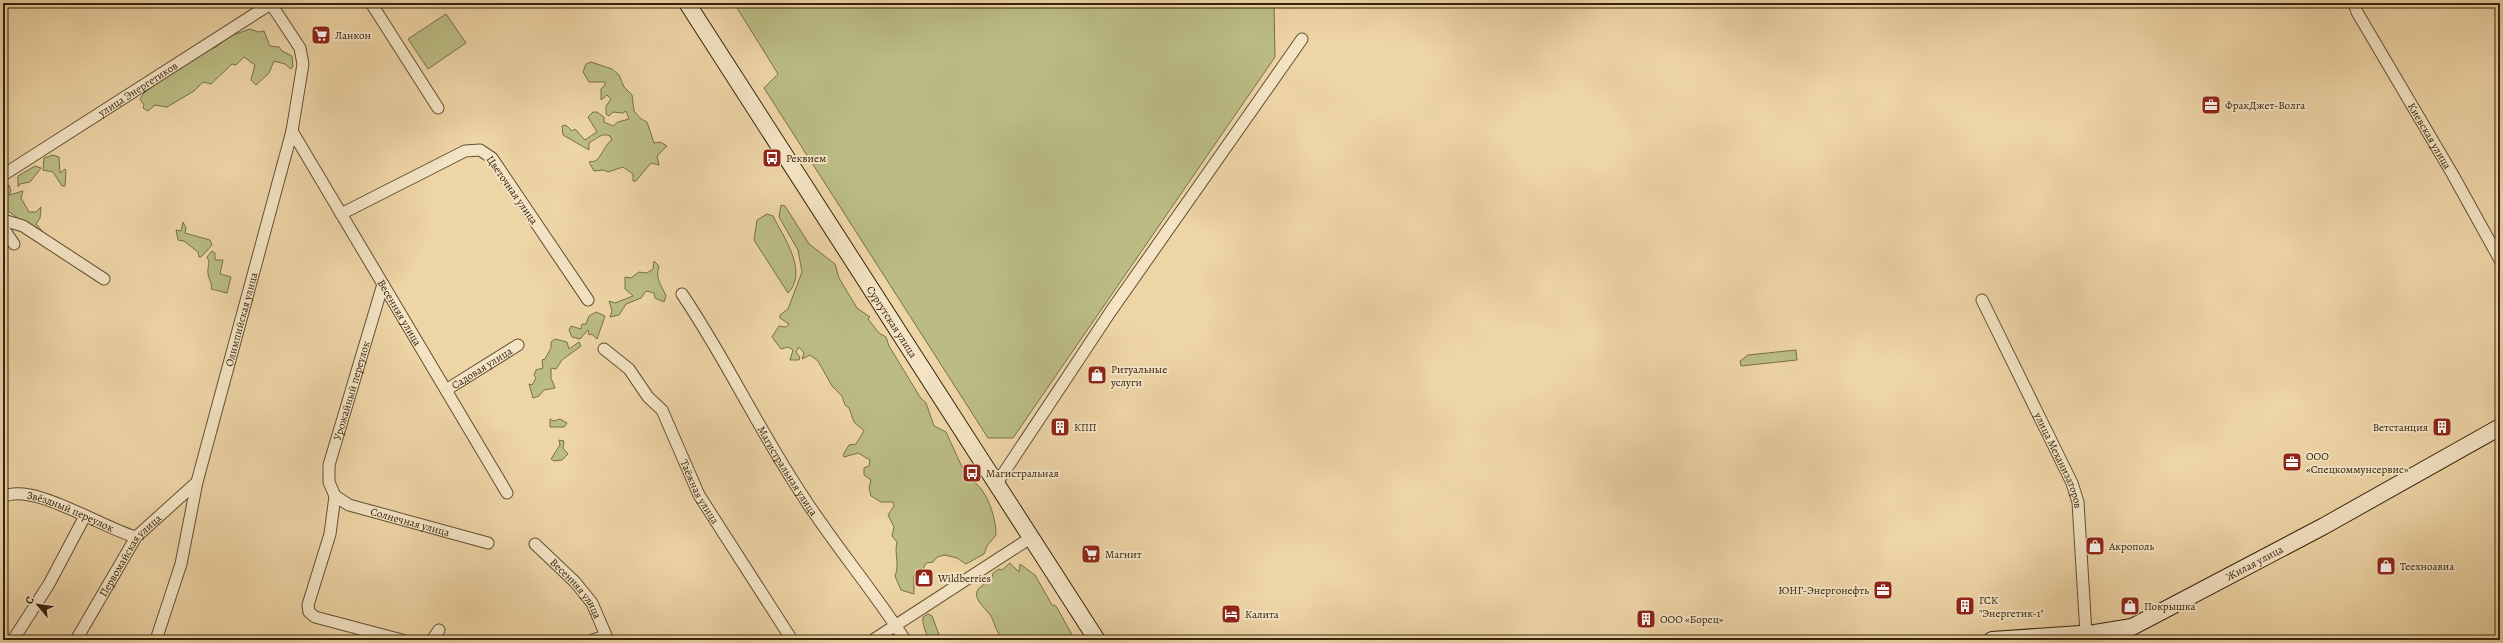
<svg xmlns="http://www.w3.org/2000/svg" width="2503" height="643" font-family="Alegreya,serif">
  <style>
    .green { fill: #bbbc84; stroke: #787048 }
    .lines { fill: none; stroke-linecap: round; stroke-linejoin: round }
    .street-casing { stroke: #635033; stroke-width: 13 }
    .secondary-casing { stroke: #35230d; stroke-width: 18 }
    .street { stroke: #f4e4c5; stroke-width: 11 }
    .secondary { stroke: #f4e4c5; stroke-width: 16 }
    .labels { text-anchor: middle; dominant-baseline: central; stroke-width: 4; stroke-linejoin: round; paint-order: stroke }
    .poi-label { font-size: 11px; fill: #35230d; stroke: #f4e4c5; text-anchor: start }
    .street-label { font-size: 11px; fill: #35230d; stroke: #f4e4c5 }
  </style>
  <rect width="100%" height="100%" fill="#eed5a6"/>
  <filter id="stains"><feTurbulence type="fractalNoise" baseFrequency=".005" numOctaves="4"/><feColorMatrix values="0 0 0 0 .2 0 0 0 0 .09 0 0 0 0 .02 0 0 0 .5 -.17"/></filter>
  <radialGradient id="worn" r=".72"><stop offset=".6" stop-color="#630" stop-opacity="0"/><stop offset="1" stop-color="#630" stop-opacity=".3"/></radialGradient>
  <!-- green -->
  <g class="green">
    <polygon points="734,3 1274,3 1275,57 1013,438 988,438 764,88 778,74"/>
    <polygon points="446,14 466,43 428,69 408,39"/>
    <polygon points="250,29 258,32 264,31 270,46 279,47 282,51 292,56 293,67 291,69 285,64 274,61 269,73 256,85 251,80 255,65 244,57 236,65 232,64 211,84 203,82 194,91 167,107 155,105 148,111 143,108 144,105 140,99 144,93 191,57 216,47 230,36"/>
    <path d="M591 62 612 69 619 75 624 87 632 95 634 111 641 119 647 122 654 143 660 142 667 146 657 156 659 165 651 163 636 181H633V174L623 167 608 172 604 170 594 171 589 162C591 161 593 162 595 161 600 160 605 144 612 140L610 136C601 132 597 139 589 143V150L563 135 562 126 566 125 572 131 575 129 585 140 597 132 588 117 593 112H597L604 117V122L613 126 618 122 629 119 626 111 623 113 613 112 609 116 606 114V106L611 99 607 95 601 100V89L605 85V82H589L583 72 586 64Z"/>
    <polygon points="53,155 59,157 60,173 65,169 66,170 65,186 62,186 53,172 43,170 44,158"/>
    <polygon points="35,166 41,168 30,182 20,184 18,187 18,176"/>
    <polygon points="9,185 11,191 9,195 23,191 21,198 29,212 36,212 41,207 40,218 36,224 44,233 41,235 4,208 7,202 3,199 3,188"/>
    <path d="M781 205 785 206 809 244 835 264 839 278 857 308 870 317 868 319 879 333 886 337 889 346 920 397 926 403 934 426 946 432 962 467 966 469 968 478C986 486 996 516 996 535L987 546 984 554 966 564 957 558 945 555 937 557 933 562 926 563 923 569H919L914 576V594L901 590 895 576C900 564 894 554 897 542L892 536 894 527 888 515 894 506 893 502H881L871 496 869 488 871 480 864 475V468L869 466 870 460 858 453 844 457 843 455 849 445 856 444 864 431 854 422 849 408 845 405 842 396 832 386 818 361 810 355 802 359 804 353 799 347 796 352 800 357 799 360H790L793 350 788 347 781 349 772 337 779 326 786 327 789 324 780 318V315L788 309 802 272 798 250 779 217Z"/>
    <path d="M767 214 773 216C783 236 809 272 788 293L754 240 757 220Z"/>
    <polygon points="183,222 186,228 185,233 210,240 212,245 201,257 199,257 198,252 184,241 178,240 176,230 181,231"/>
    <path d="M212 251 215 253V260H223L220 274 231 277 227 293 211 289C213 283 208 279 208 273 207 266 211 264 207 257Z"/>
    <path d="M654 261 659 266C655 279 661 284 666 296L664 302 655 298 654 293 646 291 641 298 626 304 619 315 610 317 612 311 609 301 615 303 633 296 625 289V277L631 278 639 272 647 273 653 269Z"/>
    <polygon points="596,312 605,316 597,339 592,334 589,335 588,330 580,339 572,337 569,330 571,326 581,329 582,324 586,324 589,316"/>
    <polygon points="555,339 567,342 569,349 579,342 581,346 562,360 556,369 551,368 551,378 555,388 544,390 539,396 533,398 529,384 532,385 536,378 534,375 536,370 543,368 542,360 545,359 551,348 551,342"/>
    <polygon points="1796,350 1797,360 1741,366 1740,361 1748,355"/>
    <polygon points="550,419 554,421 560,419 567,423 564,427 550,427"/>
    <polygon points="559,440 564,441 563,448 568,454 562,460 554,461 551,459 560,445"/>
    <path d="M1010 563 1019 572 1020 564 1035 575 1052 605 1056 606 1075 640H1003C997 633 995 625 992 618 987 608 966 596 983 585 987 583 986 580 991 581L993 573 999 569 1002 570Z"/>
    <path d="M928 614 932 616 941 640H930C926 635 922 623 923 617Z"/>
  </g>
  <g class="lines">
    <!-- street casing -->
    <g class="street-casing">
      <g id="street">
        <polyline points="371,3 438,108"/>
        <path id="s1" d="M2354 3 2357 12 2453 175 2500 260"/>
        <path id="s2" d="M292 131 507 493"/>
        <path id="s3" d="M3 175 272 3"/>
        <polyline points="341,214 465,151 480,150 492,158 588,300"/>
        <polyline points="3,220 23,226 104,279"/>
        <polyline points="3,228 14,244"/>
        <path id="s4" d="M682 294C724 356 756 424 797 487 830 540 871 587 905 640"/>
        <path id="s5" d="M1982 300 2072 483 2078 502 2086 634"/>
        <path id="s6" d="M604 349 629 369 648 397 662 410 699 495 792 640"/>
        <path id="s7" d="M446 390 518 345"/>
        <polyline points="997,483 1111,311 1302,39"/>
        <path id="s8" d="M335 496 329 482V465L383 284"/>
        <polyline points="335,496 330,534 308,605 309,612 315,617 402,640"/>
        <path id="s9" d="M335 496 349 505 488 543"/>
        <path id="s10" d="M3 497C32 481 104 529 136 537"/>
        <path id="s11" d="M535 544 575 582 592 603 608 640"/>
        <polyline points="13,640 49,584 85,516"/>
        <path id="s12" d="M76 640 136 537 197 482"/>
        <path id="s13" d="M156 640 181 564 197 482 292 131 303 64 300 48 271 4"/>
        <polyline points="432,640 439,630"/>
        <polyline points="593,640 605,636"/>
        <polyline points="873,640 1032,537"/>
      </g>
    </g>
    <!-- secondary casing -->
    <g class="secondary-casing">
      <g id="secondary">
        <path id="s14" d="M687 3 1097 640"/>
        <path id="s15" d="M1992 640 2095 633 2132 627 2324 526 2500 427"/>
      </g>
    </g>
    <!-- street -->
    <use href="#street" class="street"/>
    <!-- secondary -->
    <use href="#secondary" class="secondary"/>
  </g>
  <!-- icons -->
  <defs>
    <g id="supermarket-square" transform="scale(1)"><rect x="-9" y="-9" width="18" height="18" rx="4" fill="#8f2418" stroke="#f4e4c5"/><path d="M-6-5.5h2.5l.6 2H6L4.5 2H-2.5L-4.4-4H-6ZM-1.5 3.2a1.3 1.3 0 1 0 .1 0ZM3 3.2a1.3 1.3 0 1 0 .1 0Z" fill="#fff"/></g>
    <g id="office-square" transform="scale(1)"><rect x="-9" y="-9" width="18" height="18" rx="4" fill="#8f2418" stroke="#f4e4c5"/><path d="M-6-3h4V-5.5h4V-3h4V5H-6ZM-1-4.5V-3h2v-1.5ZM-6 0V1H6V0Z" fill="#fff"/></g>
    <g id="bus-square" transform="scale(1)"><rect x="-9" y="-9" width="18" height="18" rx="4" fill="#8f2418" stroke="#f4e4c5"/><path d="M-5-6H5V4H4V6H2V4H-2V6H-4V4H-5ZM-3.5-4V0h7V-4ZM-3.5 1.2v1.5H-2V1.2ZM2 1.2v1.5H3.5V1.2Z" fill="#fff"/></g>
    <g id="shop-square" transform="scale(1)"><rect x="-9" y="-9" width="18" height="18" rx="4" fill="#8f2418" stroke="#f4e4c5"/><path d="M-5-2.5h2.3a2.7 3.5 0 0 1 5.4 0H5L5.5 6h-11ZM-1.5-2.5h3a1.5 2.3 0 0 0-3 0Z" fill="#fff"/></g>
    <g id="building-square" transform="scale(1)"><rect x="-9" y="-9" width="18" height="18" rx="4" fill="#8f2418" stroke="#f4e4c5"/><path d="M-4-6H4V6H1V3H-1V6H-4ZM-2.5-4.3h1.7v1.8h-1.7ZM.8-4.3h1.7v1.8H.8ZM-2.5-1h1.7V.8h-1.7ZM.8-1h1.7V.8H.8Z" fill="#fff"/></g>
    <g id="hotel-square" transform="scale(1)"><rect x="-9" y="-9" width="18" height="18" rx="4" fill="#8f2418" stroke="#f4e4c5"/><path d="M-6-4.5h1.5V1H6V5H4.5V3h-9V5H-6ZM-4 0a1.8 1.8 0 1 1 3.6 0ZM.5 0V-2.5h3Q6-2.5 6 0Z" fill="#fff"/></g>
  </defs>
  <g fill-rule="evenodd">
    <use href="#supermarket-square" x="321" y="35"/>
    <use href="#office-square" x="2211" y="105"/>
    <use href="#bus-square" x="772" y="158"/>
    <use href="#shop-square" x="1097" y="375"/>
    <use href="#building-square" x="1060" y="427"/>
    <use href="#building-square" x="2442" y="427"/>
    <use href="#office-square" x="2292" y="462"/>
    <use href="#bus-square" x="972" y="473"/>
    <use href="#shop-square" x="2095" y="546"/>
    <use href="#supermarket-square" x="1091" y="554"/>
    <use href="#shop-square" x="2386" y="566"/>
    <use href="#shop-square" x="924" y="578"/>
    <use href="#office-square" x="1883" y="590"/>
    <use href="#building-square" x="1965" y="606"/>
    <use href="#shop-square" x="2130" y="606"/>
    <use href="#hotel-square" x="1231" y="614"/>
    <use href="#building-square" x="1646" y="619"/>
  </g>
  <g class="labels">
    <!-- poi labels -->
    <g class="poi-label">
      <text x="335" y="35">Ланкон</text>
      <text x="2225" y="105">ФракДжет-Волга</text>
      <text x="786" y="158">Реквием</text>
      <text x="1111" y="369">Ритуальные<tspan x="1111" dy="13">услуги</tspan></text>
      <text x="1074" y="427">КПП</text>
      <text x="2428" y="427" text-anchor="end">Ветстанция</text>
      <text x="2306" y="456">ООО<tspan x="2306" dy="13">«Спецкоммунсервис»</tspan></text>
      <text x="986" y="473">Магистральная</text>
      <text x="2109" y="546">Акрополь</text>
      <text x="1105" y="554">Магнит</text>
      <text x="2400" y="566">Теехноавиа</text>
      <text x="938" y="578">Wildberries</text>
      <text x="1869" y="590" text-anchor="end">ЮНГ-Энергонефть</text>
      <text x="1979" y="600">ГСК<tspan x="1979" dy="13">"Энергетик-1"</tspan></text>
      <text x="2144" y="606">Покрышка</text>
      <text x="1245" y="614">Калита</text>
      <text x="1660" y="619">ООО «Борец»</text>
    </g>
    <!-- street labels -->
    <g class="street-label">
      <text stroke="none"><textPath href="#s3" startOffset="160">улица Энергетиков</textPath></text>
      <text stroke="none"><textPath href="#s1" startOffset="153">Киевская улица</textPath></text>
      <text transform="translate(512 190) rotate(55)">Цветочная улица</text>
      <text stroke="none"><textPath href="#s2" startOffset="211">Весенняя улица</textPath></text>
      <text stroke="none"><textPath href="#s13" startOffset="332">Олимпийская улица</textPath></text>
      <text stroke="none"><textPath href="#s14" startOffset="379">Сургутская улица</textPath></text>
      <text stroke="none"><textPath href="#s7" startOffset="42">Садовая улица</textPath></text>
      <text stroke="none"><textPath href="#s8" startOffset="110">Урожайный переулок</textPath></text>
      <text stroke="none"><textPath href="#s5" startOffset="178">улица Механизаторов</textPath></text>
      <text stroke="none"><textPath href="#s4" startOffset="206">Магистральная улица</textPath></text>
      <text stroke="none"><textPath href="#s6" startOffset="175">Таёжная улица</textPath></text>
      <text stroke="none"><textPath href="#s10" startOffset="71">Звёздный переулок</textPath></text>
      <text stroke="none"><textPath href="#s9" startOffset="80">Солнечная улица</textPath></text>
      <text stroke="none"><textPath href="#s12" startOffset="101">Первомайская улица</textPath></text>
      <text stroke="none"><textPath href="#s15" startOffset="279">Жилая улица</textPath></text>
      <text stroke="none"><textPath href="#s11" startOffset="61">Весенняя улица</textPath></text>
    </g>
  </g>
  <!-- margin -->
  <rect width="2503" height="643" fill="none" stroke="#eed5a6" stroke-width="16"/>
  <rect x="4" y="4" width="2495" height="635" fill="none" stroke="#35230d" stroke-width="2"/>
  <rect x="8" y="8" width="2487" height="627" fill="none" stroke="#35230d"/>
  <!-- north arrow -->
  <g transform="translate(38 605) rotate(299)" stroke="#f4e4c5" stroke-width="3" paint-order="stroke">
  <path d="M0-3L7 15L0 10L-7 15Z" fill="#35230d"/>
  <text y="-6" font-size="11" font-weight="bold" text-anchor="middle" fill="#35230d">С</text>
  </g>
  <rect width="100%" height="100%" filter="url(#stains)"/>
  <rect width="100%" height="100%" fill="url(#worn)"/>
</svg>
